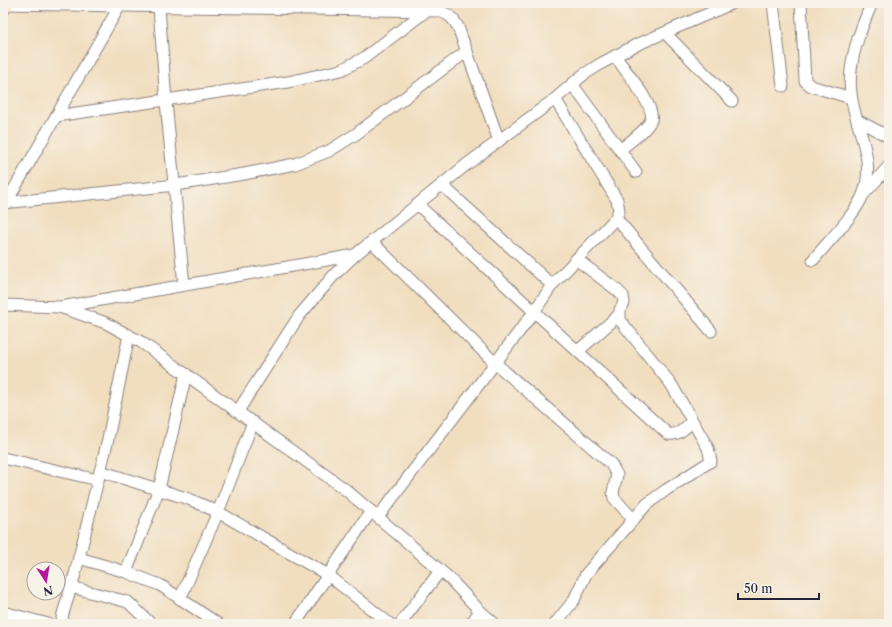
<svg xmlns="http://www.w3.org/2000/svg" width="892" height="627" font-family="'Libre Caslon Text',serif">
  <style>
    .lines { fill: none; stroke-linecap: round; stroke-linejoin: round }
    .street-casing { stroke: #8a807d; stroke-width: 13 }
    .secondary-casing { stroke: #8a807d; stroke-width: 18 }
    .street { stroke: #fff; stroke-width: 11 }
    .secondary { stroke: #f9e7c3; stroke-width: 16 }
  </style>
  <rect width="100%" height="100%" fill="#f7f3e8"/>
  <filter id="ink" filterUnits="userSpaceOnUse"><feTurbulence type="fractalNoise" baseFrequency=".025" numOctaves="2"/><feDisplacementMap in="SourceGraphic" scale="8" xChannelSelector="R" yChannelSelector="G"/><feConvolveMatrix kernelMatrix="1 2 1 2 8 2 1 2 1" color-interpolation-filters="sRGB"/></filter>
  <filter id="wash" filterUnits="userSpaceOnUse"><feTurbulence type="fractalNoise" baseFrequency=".012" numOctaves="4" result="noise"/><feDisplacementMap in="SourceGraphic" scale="16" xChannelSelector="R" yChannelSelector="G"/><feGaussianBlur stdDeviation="0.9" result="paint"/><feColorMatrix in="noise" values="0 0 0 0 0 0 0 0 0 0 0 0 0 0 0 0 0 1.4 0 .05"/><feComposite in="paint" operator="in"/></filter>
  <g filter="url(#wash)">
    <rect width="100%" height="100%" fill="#f1debf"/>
  </g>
  <g filter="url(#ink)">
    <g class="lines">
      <!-- street casing -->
      <g class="street-casing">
        <g id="street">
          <polyline points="773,3 783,86"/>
          <polyline points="801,3 805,81 811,86 851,98"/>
          <path d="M5 4 438 11C448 13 453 18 458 27L499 141"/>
          <polyline points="159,7 166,102 184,285"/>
          <polyline points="665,33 732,101"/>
          <path d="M615 56C623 68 656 106 651 120 646 131 629 142 620 150"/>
          <polyline points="572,84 636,172"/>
          <polyline points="56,116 288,82 341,70 364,58 426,11"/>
          <polyline points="857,120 889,137"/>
          <polyline points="442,185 552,285"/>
          <polyline points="864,194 889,166"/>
          <polyline points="3,203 176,185 244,174 295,164 329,151 356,134 467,51"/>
          <polyline points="6,203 119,7"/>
          <path d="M418 205 668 434C679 436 685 428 692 421"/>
          <polyline points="616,218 711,331"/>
          <polyline points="372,242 495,363 611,464 617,475 613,492 614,498 633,519"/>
          <path d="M813 260C827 243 855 215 863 195 877 160 855 128 851 94 847 63 860 30 872 3"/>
          <polyline points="3,305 60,307 106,323 141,342 346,490 449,578 480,611 495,624"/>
          <polyline points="61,307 355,255"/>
          <polyline points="578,351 619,315"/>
          <polyline points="238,411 299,316 334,275 355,255 466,165 555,99 583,75 602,63 634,46 733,3"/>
          <polyline points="3,458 98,480"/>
          <polyline points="100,471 189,499 218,512 328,575 390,624"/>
          <polyline points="378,517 534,312 552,285 616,218 619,210 617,200 555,99"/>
          <polyline points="79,558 126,572 160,585 218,624"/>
          <polyline points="126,572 159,489 186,374"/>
          <polyline points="71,587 128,602 151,624"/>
          <polyline points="180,599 218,512 253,422"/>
          <polyline points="3,612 48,624"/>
          <polyline points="64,624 62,617 75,574 108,439 129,335"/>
          <polyline points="295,624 371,511"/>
          <polyline points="400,624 440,571"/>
          <polyline points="471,624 480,611"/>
          <polyline points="555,624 574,600 586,574 647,504 666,490 711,461 708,448 671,384 620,320 620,310 624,303 623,296 617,290 576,259"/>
        </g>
      </g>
      <!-- secondary casing -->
      <g class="secondary-casing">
        <polyline id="secondary" points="3,7 5,3"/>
      </g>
      <!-- street -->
      <use href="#street" class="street"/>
      <!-- secondary -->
      <use href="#secondary" class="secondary"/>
    </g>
  </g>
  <!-- margin -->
  <rect width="892" height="627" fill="none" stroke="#f7f3e8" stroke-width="16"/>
  <!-- north arrow -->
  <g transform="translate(46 581) rotate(168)"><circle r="19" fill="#f7f3e8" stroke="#a29fa3"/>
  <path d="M0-3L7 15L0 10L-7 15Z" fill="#b5179e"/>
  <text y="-6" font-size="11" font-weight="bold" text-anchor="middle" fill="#22223b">N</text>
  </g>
  <!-- scale -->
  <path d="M738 593v6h81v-6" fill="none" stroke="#22223b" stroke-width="2"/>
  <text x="744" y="593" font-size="12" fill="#22223b" stroke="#f7f3e8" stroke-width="3" paint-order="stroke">50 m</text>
</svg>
